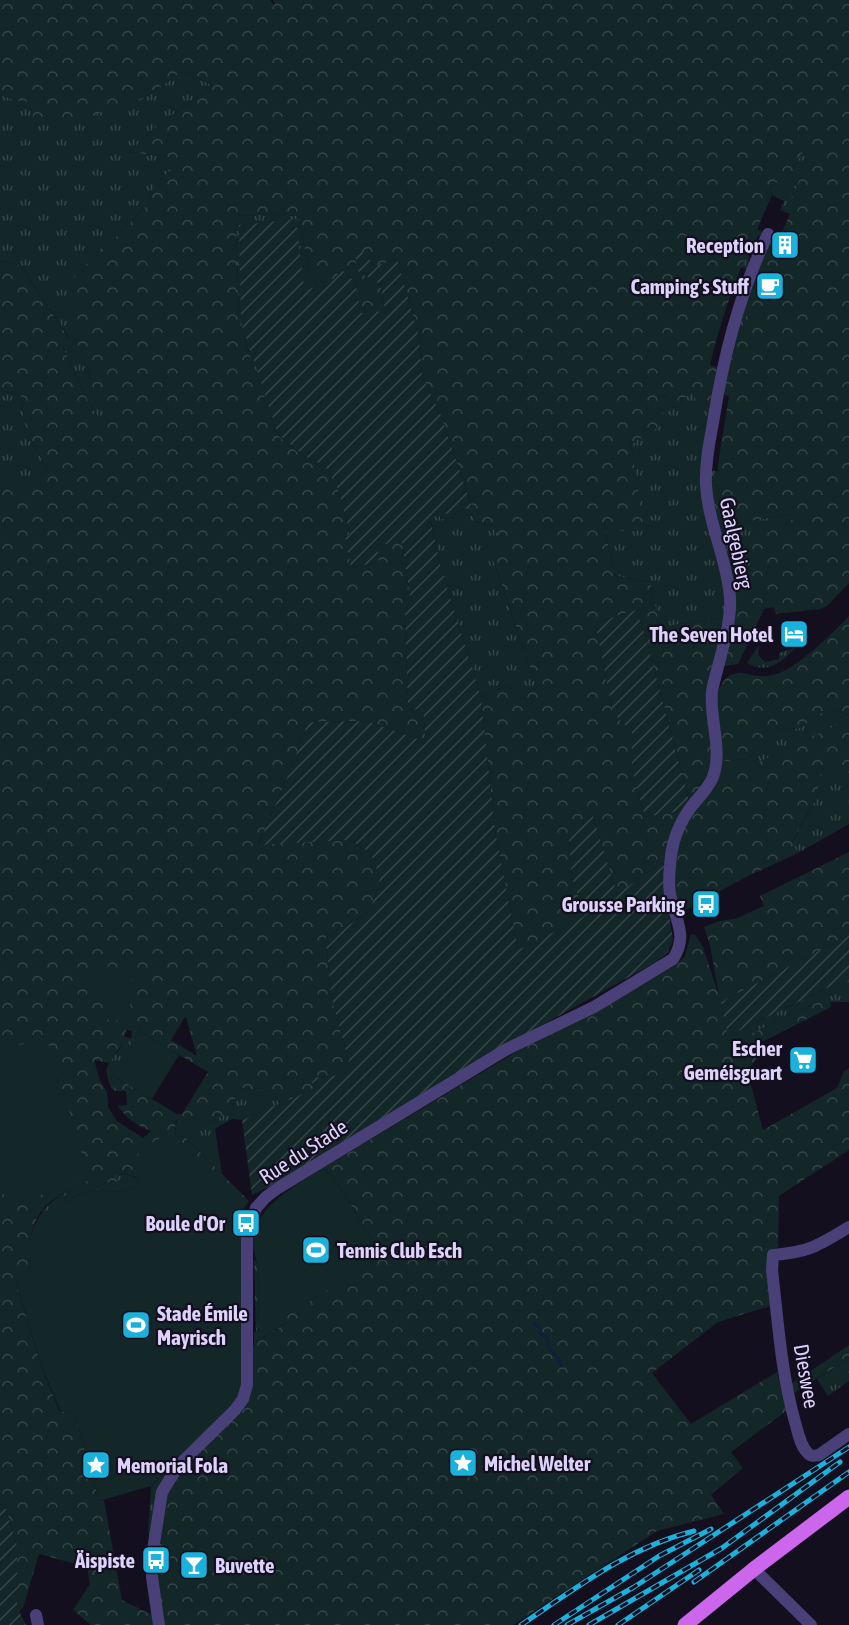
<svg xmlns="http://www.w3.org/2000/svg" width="849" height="1625" font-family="'Asap Condensed',sans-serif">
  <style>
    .grass { fill: url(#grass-tufts) }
    .forest { fill: url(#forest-crowns); fill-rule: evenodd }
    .garden { fill: url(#garden-furrows) }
    .pitch { fill: #132628 }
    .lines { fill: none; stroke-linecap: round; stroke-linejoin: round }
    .stream { stroke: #131e3f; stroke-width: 3 }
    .minor { stroke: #494078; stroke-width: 12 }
    .primary { stroke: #cb66ed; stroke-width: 15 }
    .rail-casing { stroke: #1bb1dd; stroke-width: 5 }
    .rail { stroke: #140f1f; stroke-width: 3; stroke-dasharray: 9; stroke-linecap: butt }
    .labels { text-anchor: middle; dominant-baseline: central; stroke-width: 4.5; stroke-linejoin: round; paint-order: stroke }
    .poi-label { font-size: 21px; font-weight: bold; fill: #dcd2fa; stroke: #140f1f; text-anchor: end }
    .street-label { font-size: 21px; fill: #dcd2fa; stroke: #140f1f }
  </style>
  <defs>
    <pattern id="grass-tufts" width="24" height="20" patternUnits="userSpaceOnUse" patternTransform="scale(1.5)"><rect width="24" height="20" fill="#132628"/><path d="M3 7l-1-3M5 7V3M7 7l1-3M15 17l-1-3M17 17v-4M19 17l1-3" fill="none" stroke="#354548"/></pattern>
    <pattern id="forest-crowns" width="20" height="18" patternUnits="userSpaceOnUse" patternTransform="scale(1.5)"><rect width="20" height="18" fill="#132628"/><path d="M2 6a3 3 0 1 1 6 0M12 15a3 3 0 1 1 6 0" fill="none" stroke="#354548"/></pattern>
    <pattern id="garden-furrows" width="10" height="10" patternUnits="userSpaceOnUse" patternTransform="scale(1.5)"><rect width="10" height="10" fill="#132628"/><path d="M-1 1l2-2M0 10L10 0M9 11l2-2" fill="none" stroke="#354548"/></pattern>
  </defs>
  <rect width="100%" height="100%" fill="#140f1f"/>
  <!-- grass -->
  <g class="grass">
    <polygon points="183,71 212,85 155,128 129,152 185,159 158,181 147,205 113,240 104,245 73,338 89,361 90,393 107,420 101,422 90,405 63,347 70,339 20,265 0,261 0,95 22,102 28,102 37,125 143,99"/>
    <polygon points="807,141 817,142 790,214 780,210 784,201 772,195 770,187 793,171"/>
    <polygon points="234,212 239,216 277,214 298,216 309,269 318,288 304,290 278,434 304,456 326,467 323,468 303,457 277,435 239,323 236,224 229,223 230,214"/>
    <polygon points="757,229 778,239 775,249 781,252 780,257 771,254 763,244 765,239 758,236 749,255 748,270 740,267"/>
    <polygon points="739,304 748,311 727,369 706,470 718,471 718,485 713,486 733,524 790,514 794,519 738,587 738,613 723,618 674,625 664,646 650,582 616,576 605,531 643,530 631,444 663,424 662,395 668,398 670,408 678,406 694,386 709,409 717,367 722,368"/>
    <polygon points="0,390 21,396 26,434 48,469 21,492 0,473"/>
    <polygon points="439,515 441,519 473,515 475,522 495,526 506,554 492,557 536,685 522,699 508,686 481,697 441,568 430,517"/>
    <path d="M759 645 758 655 765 662 779 659V653L797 647C781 662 768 675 747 663Z"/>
    <polygon points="829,708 849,715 849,719 708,788 717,762 747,759 778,730 800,728"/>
    <polygon points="849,763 849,824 798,853 792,843 820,791 811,778"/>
    <polygon points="849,981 849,1002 818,1002 730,1044 728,1036 829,987 832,991"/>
    <path d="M143 1025 111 1078 117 1091H114C95 1059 119 1063 124 1037L131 1038 132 1031 126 1030 129 1027Z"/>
    <polygon points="242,1088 270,1091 280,1104 242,1120 232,1119 215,1129 222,1174 186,1138 175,1135 177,1118 206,1117 210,1123 233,1109 234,1100"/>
    <path d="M114 1172 140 1178 136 1186C130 1188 123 1191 117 1192 111 1192 104 1190 98 1190 66 1193 44 1218 34 1248L29 1246C37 1198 72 1183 117 1182Z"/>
    <polygon points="254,1259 258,1264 259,1328 256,1332"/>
    <polygon points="849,1358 849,1381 828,1396 817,1379"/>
    <polygon points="164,1473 168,1481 153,1541 148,1533 151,1486"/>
  </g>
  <!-- forest -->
  <g class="forest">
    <path d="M0 0H270L275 6 273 0H849V583L827 606 820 609 776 614 774 607 764 609 738 664 717 667 710 703 716 747 722 741C720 722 709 690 729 676 733 674 737 672 742 673 760 676 764 679 782 672 803 662 833 633 849 616V715L829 708 800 728 778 730 747 759 717 762 708 786 849 719V763L812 778 820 791 792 842 798 853 744 878 684 911 680 910 674 895 669 866H657L617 894 593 816 568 828 572 878 586 916 518 950 495 830 481 697 508 686 522 699 536 685 492 556 505 554 495 526 475 522 473 515 441 519 439 515 472 506 440 413 422 376 419 337 397 259 375 266 356 246V270L381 285 385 312 360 313 355 282 342 270 327 287 318 288 309 269 298 216 277 214 239 216 234 212 230 215 229 223H236L239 323 277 435 303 457 323 468 326 467 338 489 350 535 345 537 352 567 378 563 376 545 402 541 410 596 405 613 408 709 423 710 426 744 415 738 367 721 308 722 291 769 258 844 351 840 371 854 380 878 370 911 352 923 326 937 331 996 350 1066 338 1075 312 1078 315 1089 280 1104 270 1091 242 1088 234 1100 233 1109 210 1123 205 1117 189 1132 176 1119 175 1135 186 1138 249 1201 242 1211 243 1382 239 1398 234 1399 217 1369 225 1348 209 1289 222 1248 213 1217 163 1180 134 1172 133 1176 115 1172 117 1182C62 1184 23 1205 31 1266L16 1282 42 1369 60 1412 69 1411 75 1415 99 1501 104 1500 122 1600 158 1618C149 1573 147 1502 178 1465 198 1442 224 1423 243 1399L247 1385V1346H254V1343L285 1324 282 1318 382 1256 335 1180 323 1168 519 1050 598 1011 676 965 685 956 691 934 695 935 703 947 719 996 710 945 704 927 719 921 735 919 764 906 760 896 849 852V935L721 1002 730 1044 818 1002H830L831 1007 752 1047 757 1059 747 1070 763 1130 837 1088 844 1071 849 1068V1150L779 1196 778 1248 773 1249 769 1269 770 1306 718 1322 652 1373 691 1424 777 1372 786 1411 731 1452 743 1468 711 1495 724 1514 657 1531 513 1625H91L73 1610 90 1584 87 1567 39 1554 23 1608 18 1612 17 1607V1545L4 1503 0 1505V473L21 491 48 469 26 434 21 396 0 390V261L20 265 70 340 63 347 90 405 101 422 106 420 90 393 89 361 73 338 75 277 104 245 113 240 147 205 158 181 184 159 129 152 155 128 212 85 183 71 143 99 80 119 37 126 28 102H22L0 95ZM805 147 814 149 788 205 790 214 775 249 781 252 780 257 771 254 763 244 745 287 748 291 742 309 748 311 727 369 723 394 729 396 718 464V485L713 486 715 509 733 524 790 514 794 519 747 544 744 559 755 565 742 566 738 587 737 613 723 618 674 625 664 645 650 582 616 576 605 532 644 530 631 444 663 424V395L668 398 669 408 678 406 694 387 696 406 709 410 717 367 710 365C724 304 747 252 772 195L770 187 793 171ZM636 610 645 635 691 807 689 810 645 817 632 770V732L613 713 595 623ZM185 1017H186L197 1056 171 1040ZM142 1025 139 1031 208 1072 182 1114H177L112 1075 111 1078 117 1091H126L127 1105 118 1106C126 1118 137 1126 151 1131L143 1138 117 1121 108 1107 107 1092 100 1081 94 1060 109 1063 123 1043 126 1030 129 1027Z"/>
    <polygon points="849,1345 849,1358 791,1395 791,1384"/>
  </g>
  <!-- garden -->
  <g class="garden">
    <polygon points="296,219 304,289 327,287 342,270 355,282 361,313 385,311 381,285 356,270 356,245 375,266 397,259 419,337 422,376 440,413 472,507 430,518 441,568 481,697 495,830 518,950 585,916 572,878 568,828 593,816 617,894 657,866 665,866 666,895 673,940 668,952 656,962 506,1045 276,1183 252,1195 242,1120 314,1089 311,1078 338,1075 350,1066 331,996 326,937 352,923 370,911 380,878 371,854 351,840 258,845 291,769 308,722 367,721 415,738 426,743 423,710 408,709 405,613 410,596 402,542 377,545 379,563 351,567 345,537 350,535 338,489 326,467 304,456 278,434 241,322 239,225"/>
    <polygon points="636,610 645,635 691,808 689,810 645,817 632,770 632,732 613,713 595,623"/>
    <polygon points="849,935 849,981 832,991 829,987 728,1036 721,1002"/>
    <polygon points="4,1503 17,1545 17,1607 26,1625 0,1625 0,1505"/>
  </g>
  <!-- pitch -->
  <g class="pitch">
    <polygon points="90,965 133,969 129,1021 108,1020 109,998 87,996"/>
    <polygon points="139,1031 179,1055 152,1099 112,1075"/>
    <polygon points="46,1037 90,1180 7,1205 0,1182 0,1051"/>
    <path d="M164 1136 242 1211 243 1382 239 1398 151 1486 99 1501 75 1415 69 1411 61 1412 42 1368 16 1282 31 1266 29 1246 34 1247C44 1217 65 1194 98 1190 104 1190 111 1192 117 1192 123 1191 130 1188 136 1186L140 1178 133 1176 140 1149Z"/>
    <path d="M323 1168 335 1180 382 1256 283 1318 286 1323 254 1343V1332L258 1331 259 1328 258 1264C237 1217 288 1190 323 1168Z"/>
  </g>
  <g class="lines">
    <!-- stream -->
    <polyline class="stream" points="535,1324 539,1327 540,1334 547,1337 549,1348 555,1354 562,1366"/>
    <!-- minor -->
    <g class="minor">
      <path d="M849 1227C818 1246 809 1252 773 1255L772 1270C778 1321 781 1372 795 1422 798 1432 800 1445 807 1452 810 1457 814 1456 819 1455L849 1434"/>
      <polyline points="754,1569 811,1625"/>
      <polyline points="36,1615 38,1625"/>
      <path d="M159 1625 152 1577V1556L162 1492 178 1466 235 1410 243 1399 247 1385V1235L256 1208 266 1197 278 1188 507 1049 594 1007 673 959C688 936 676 922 671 898 668 888 669 876 670 866 671 843 678 825 691 807 699 797 708 789 713 777 723 750 709 718 712 691 718 662 732 625 730 597 727 559 708 523 706 485 705 462 710 440 714 417 724 353 740 292 768 234"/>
    </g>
    <!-- primary -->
    <polyline class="primary" points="685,1625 754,1569 849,1497"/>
    <!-- rail casing -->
    <g class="rail-casing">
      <g id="rail">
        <polyline points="694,1582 849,1472"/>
        <path d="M521 1625C576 1588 629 1547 694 1531"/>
        <polyline points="554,1625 659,1556 711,1529"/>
        <polyline points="567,1625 634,1587 849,1447"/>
        <polyline points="589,1625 722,1548 840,1462"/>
        <polyline points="618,1625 699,1570"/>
      </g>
    </g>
    <!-- rail -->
    <use href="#rail" class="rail"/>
  </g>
  <!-- icons -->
  <defs>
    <g id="building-square" transform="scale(1.5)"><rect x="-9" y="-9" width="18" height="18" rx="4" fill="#1bb1dd" stroke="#140f1f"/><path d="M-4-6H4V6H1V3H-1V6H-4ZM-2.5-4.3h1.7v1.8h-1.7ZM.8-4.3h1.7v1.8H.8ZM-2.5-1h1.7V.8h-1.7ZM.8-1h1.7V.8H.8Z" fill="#fff"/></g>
    <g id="cafe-square" transform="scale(1.5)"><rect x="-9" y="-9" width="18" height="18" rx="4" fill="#1bb1dd" stroke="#140f1f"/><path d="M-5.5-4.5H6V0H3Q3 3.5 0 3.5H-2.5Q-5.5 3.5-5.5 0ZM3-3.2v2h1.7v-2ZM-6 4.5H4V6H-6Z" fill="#fff"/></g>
    <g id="hotel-square" transform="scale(1.5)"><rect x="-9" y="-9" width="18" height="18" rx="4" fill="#1bb1dd" stroke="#140f1f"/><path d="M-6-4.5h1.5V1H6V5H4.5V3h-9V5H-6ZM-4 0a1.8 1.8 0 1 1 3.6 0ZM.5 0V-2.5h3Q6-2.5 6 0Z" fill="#fff"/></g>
    <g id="bus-square" transform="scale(1.5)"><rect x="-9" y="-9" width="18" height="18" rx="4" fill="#1bb1dd" stroke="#140f1f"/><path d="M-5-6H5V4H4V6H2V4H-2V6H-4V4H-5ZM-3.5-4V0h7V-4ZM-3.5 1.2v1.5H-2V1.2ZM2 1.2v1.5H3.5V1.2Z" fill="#fff"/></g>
    <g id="supermarket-square" transform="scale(1.5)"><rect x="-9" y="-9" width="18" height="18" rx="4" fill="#1bb1dd" stroke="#140f1f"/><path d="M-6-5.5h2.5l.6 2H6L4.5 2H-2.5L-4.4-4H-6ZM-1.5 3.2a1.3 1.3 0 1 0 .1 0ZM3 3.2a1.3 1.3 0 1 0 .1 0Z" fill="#fff"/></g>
    <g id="stadium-square" transform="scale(1.5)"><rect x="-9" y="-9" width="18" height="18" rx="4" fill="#1bb1dd" stroke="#140f1f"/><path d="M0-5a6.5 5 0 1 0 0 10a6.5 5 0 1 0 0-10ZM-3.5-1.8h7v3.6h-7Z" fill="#fff"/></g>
    <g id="sight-square" transform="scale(1.5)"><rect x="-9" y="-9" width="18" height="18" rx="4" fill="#1bb1dd" stroke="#140f1f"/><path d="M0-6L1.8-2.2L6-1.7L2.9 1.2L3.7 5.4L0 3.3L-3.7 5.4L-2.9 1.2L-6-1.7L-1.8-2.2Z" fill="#fff"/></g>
    <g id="bar-square" transform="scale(1.5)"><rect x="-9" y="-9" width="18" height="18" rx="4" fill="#1bb1dd" stroke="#140f1f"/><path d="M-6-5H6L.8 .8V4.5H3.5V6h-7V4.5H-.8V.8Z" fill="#fff"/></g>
  </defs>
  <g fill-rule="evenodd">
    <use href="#building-square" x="785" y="245"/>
    <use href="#cafe-square" x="770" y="286"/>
    <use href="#hotel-square" x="794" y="634"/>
    <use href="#bus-square" x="706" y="904"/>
    <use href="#supermarket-square" x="803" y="1060"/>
    <use href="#bus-square" x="246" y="1223"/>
    <use href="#stadium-square" x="316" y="1250"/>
    <use href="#stadium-square" x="136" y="1325"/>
    <use href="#sight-square" x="463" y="1463"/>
    <use href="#sight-square" x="96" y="1465"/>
    <use href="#bus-square" x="156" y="1560"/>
    <use href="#bar-square" x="194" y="1565"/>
  </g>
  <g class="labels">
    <!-- poi labels -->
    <g class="poi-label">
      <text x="764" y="245">Reception</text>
      <text x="749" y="286">Camping's Stuff</text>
      <text x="773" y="634">The Seven Hotel</text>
      <text x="685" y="904">Grousse Parking</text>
      <text x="782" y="1048">Escher<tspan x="782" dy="24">Geméisguart</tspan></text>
      <text x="225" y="1223">Boule d'Or</text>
      <text x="337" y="1250" text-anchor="start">Tennis Club Esch</text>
      <text x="157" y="1313" text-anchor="start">Stade Émile<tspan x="157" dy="24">Mayrisch</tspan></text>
      <text x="484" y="1463" text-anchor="start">Michel Welter</text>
      <text x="117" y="1465" text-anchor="start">Memorial Fola</text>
      <text x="135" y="1560">Äispiste</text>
      <text x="215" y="1565" text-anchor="start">Buvette</text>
    </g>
    <!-- street labels -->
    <g class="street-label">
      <text transform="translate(737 543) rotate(78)">Gaalgebierg</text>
      <text transform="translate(303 1151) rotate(-33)">Rue du Stade</text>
      <text transform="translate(807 1376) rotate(80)">Dieswee</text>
    </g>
  </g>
</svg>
